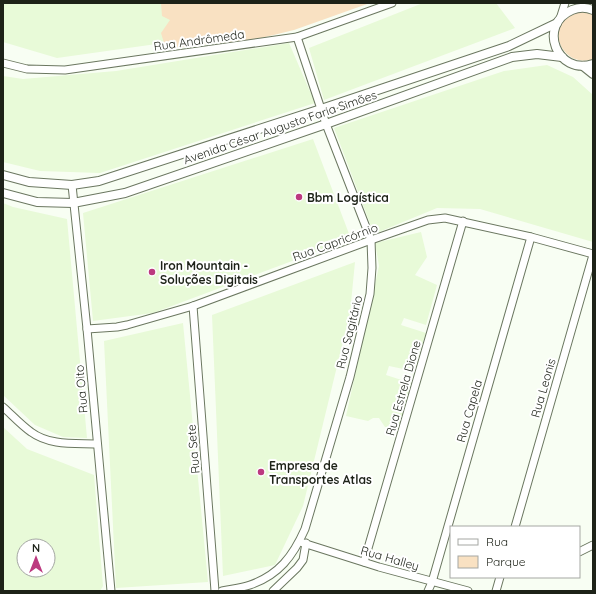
<svg xmlns="http://www.w3.org/2000/svg" width="596" height="594" font-family="Quicksand,sans-serif">
  <style>
    .built { fill: #e8fad8; fill-rule: evenodd }
    .green { fill: #f9e1c2 }
    .lines { fill: none; stroke-linecap: round; stroke-linejoin: round }
    .minor-casing { stroke: #6b7760; stroke-width: 9 }
    .tertiary-casing { stroke: #6b7760; stroke-width: 10 }
    .minor { stroke: #fff; stroke-width: 7 }
    .tertiary { stroke: #fff; stroke-width: 8 }
    .poi-dot { fill: #bc397f; stroke: #fff; stroke-width: 1.5 }
    .labels { text-anchor: middle; dominant-baseline: central; stroke-width: 4; stroke-linejoin: round; paint-order: stroke }
    .street-label { font-size: 12px; fill: #1d2218; stroke: #fff }
    .poi-label { font-size: 12px; font-weight: bold; fill: #1d2218; stroke: #fff; text-anchor: start }
  </style>
  <rect width="100%" height="100%" fill="#f8fef3"/>
  <!-- built -->
  <g class="built">
    <polygon points="3,3 344,3 264,29 57,58 3,42"/>
    <polygon points="423,3 496,3 515,28 324,100 309,48"/>
    <polygon points="289,43 315,103 100,173 40,171 3,162 3,76 23,79 116,71"/>
    <polygon points="547,65 573,77 593,95 593,242 480,209 437,208 374,234 334,128 504,71"/>
    <polygon points="313,139 351,239 153,313 93,321 83,213"/>
    <polygon points="3,203 13,207 67,219 87,438 63,437 35,425 3,395"/>
    <polygon points="421,232 427,257 415,275 437,285 426,325 404,318 401,325 426,333 413,371 389,366 386,375 411,383 398,430 385,427 379,418 373,418 368,421 346,416 379,266 375,243"/>
    <polygon points="355,262 350,313 303,506 275,565 223,576 212,315"/>
    <polygon points="183,323 208,582 116,588 104,341"/>
    <path d="M3 427 27 449 94 475 103 586 100 591H3ZM24 546H48V570H24Z"/>
  </g>
  <!-- green -->
  <g class="green">
    <polygon points="161,3 370,3 294,30 257,39 170,48 164,43 161,33 170,20 162,16"/>
    <path d="M581 11 593 13V59C565 69 545 31 569 15 573 13 578 12 581 11Z"/>
  </g>
  <g class="lines">
    <!-- minor casing -->
    <g class="minor-casing">
      <g id="minor">
        <polyline points="560,19 565,3"/>
        <polyline points="3,63 27,69 65,70 297,37 392,3"/>
        <polyline points="72,185 87,329 111,591"/>
        <polyline points="193,306 215,591"/>
        <polyline points="87,329 117,327 127,325 193,306 371,240 428,220 445,218 531,237 593,254"/>
        <path d="M3 407C12 415 21 425 31 432 50 446 75 443 97 444"/>
        <polyline points="515,527 593,255"/>
        <polyline points="300,542 379,567 468,591"/>
        <polyline points="579,552 593,545"/>
        <polyline points="364,562 463,221"/>
        <path d="M222 591C231 589 241 588 250 585 279 575 293 556 305 529L350 377 370 294 372 268 371 240 326 124 297 37"/>
        <polyline points="273,591 297,568 303,560 306,543"/>
        <polyline points="428,591 432,582 531,237"/>
        <polyline points="496,591 500,577"/>
      </g>
    </g>
    <!-- tertiary casing -->
    <g class="tertiary-casing">
      <g id="tertiary">
        <path d="M593 10C586 7 579 7 572 10 537 25 557 76 593 64"/>
        <polyline points="583,66 593,74"/>
        <polyline points="3,175 29,182 72,185 99,181 321,109 509,46 557,23"/>
        <polyline points="3,193 37,202 73,203 125,193 326,124 512,57 537,54 562,57"/>
      </g>
    </g>
    <!-- minor -->
    <use href="#minor" class="minor"/>
    <!-- tertiary -->
    <use href="#tertiary" class="tertiary"/>
  </g>
  <!-- markers -->
  <g class="poi-dot">
    <circle cx="299" cy="197" r="4"/>
    <circle cx="152" cy="272" r="4"/>
    <circle cx="261" cy="472" r="4"/>
  </g>
  <g class="labels">
    <!-- street labels -->
    <g class="street-label">
      <text transform="translate(199 40) rotate(-8)">Rua Andrômeda</text>
      <text transform="translate(280 127) rotate(-19)">Avenida César Augusto Faria Simões</text>
      <text transform="translate(335 242) rotate(-20)">Rua Capricórnio</text>
      <text transform="translate(349 332) rotate(-76)">Rua Sagitário</text>
      <text transform="translate(403 388) rotate(-74)">Rua Estrela Dione</text>
      <text transform="translate(543 388) rotate(-74)">Rua Leonis</text>
      <text transform="translate(81 389) rotate(-95)">Rua Oito</text>
      <text transform="translate(469 411) rotate(-74)">Rua Capela</text>
      <text transform="translate(193 449) rotate(-95)">Rua Sete</text>
      <text transform="translate(390 558) rotate(16)">Rua Halley</text>
    </g>
    <!-- poi labels -->
    <g class="poi-label">
      <text x="307" y="197">Bbm Logística</text>
      <text x="160" y="265">Iron Mountain -<tspan x="160" dy="14">Soluções Digitais</tspan></text>
      <text x="269" y="465">Empresa de<tspan x="269" dy="14">Transportes Atlas</tspan></text>
    </g>
  </g>
  <!-- border -->
  <rect width="596" height="594" fill="none" stroke="#1d2218" stroke-width="8"/>
  <!-- legend -->
  <rect x="450" y="526" width="130" height="52" fill="#ffffff" stroke="#a5a7a3"/>
  <rect x="458" y="539" width="20" height="6" fill="#ffffff" stroke="#a5a7a3"/>
  <text x="486" y="546" font-size="12" fill="#1d2218">Rua</text>
  <rect x="458" y="556" width="20" height="12" fill="#f9e1c2" stroke="#a5a7a3"/>
  <text x="486" y="566" font-size="12" fill="#1d2218">Parque</text>
  <!-- north arrow -->
  <g transform="translate(36 558)"><circle r="19" fill="#ffffff" stroke="#a5a7a3"/>
  <path d="M0-3L7 15L0 10L-7 15Z" fill="#bc397f"/>
  <text y="-6" font-size="11" font-weight="bold" text-anchor="middle" fill="#1d2218">N</text>
  </g>
</svg>
